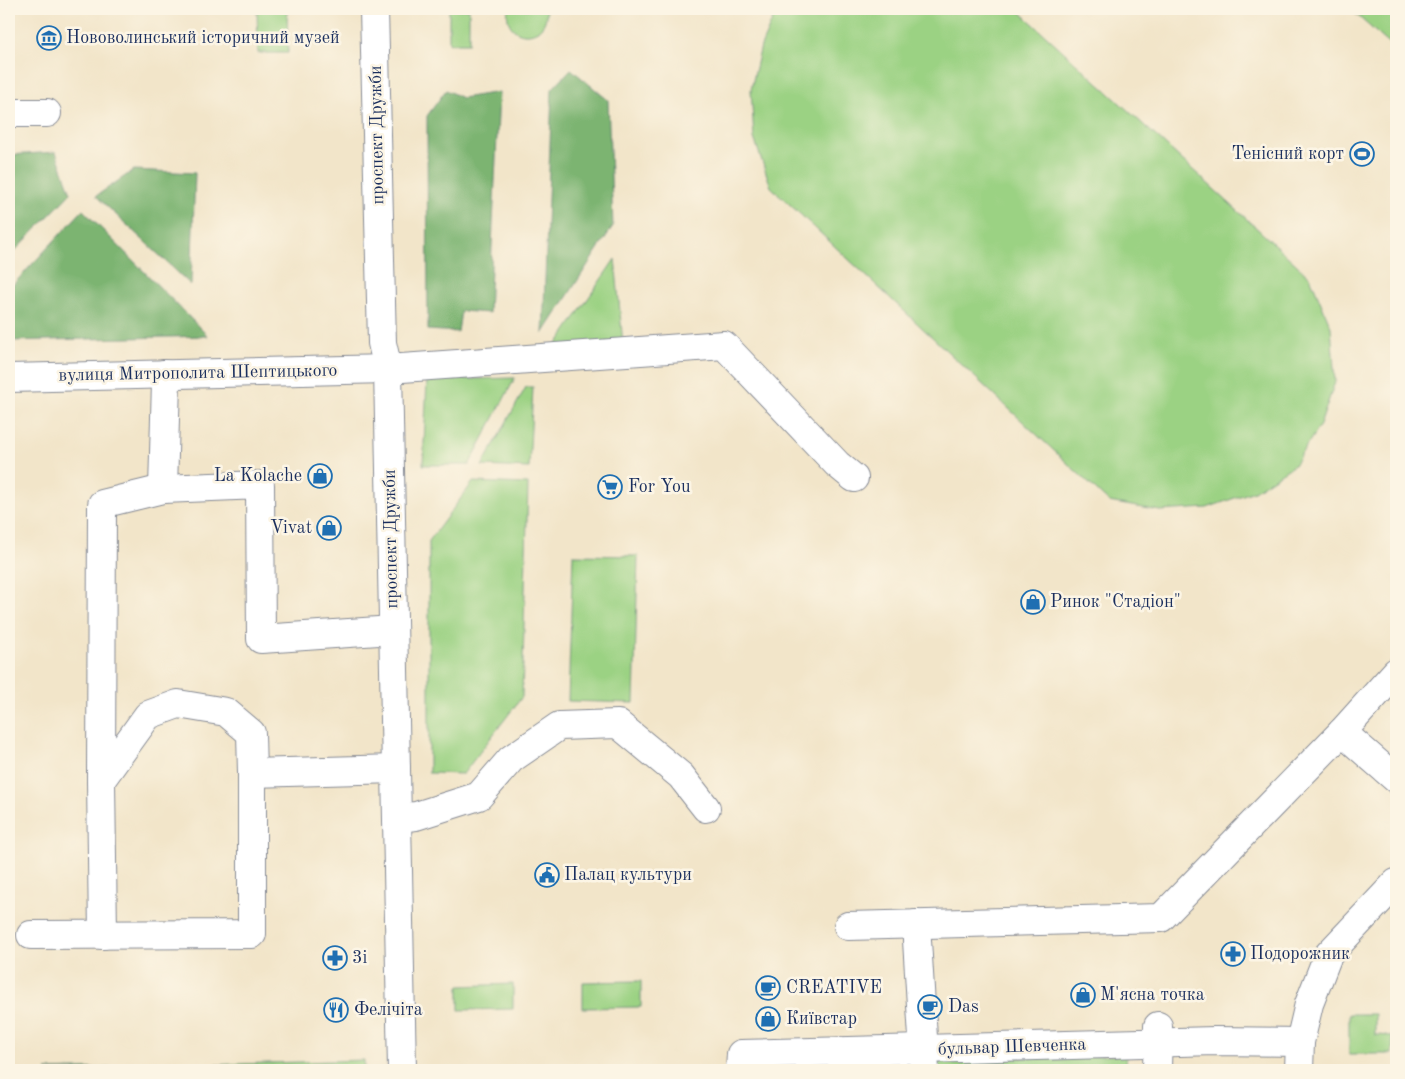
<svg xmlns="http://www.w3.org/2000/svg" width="1405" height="1079" font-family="'Old Standard TT',serif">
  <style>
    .green { fill: #9bd283; stroke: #5b8070 }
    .forest { fill: #7cb471; stroke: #4c7268 }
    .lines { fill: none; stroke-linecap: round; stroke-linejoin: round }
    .minor-casing { stroke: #868a94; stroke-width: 30 }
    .minor { stroke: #fff; stroke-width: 28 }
    .labels { text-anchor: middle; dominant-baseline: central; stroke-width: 5; stroke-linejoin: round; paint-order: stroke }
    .poi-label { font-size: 18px; fill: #1b2f5e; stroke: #fcf5e5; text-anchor: start }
    .street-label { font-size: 18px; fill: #1b2f5e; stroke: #fcf5e5 }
  </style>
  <rect width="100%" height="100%" fill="#fcf5e5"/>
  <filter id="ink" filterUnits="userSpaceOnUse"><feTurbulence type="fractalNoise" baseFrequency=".02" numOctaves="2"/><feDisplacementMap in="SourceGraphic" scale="10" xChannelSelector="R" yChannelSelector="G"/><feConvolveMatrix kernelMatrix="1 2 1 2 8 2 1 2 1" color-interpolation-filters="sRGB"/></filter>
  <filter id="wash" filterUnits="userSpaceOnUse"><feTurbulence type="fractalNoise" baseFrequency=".0096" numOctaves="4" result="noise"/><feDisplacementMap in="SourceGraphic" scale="20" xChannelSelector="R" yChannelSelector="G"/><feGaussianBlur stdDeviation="1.12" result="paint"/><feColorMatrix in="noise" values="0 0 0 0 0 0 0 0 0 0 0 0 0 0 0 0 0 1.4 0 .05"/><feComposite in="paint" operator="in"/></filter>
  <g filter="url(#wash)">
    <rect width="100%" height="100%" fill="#f2e5c9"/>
    <!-- green -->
    <g class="green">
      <polygon points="257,9 287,9 288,53 258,53"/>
      <rect x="449" y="9" width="20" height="34"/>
      <path d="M508 9H546C550 43 502 42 508 9Z"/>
      <polygon points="777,9 1017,9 1310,277 1331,327 1335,382 1320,425 1294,465 1254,491 1207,508 1160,511 1109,502 771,187 754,138 751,89 761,46"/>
      <polygon points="1350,9 1396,9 1396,50"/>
      <polygon points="615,259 623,344 555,347"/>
      <polygon points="515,378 469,465 423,465 427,380"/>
      <polygon points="526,387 533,387 529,468 482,466"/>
      <polygon points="473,482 528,484 522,697 463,774 429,773 429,541"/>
      <polygon points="573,555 638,556 634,703 568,701"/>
      <polygon points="641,981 641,1007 583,1008 583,982"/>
      <polygon points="513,984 513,1009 459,1010 459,986"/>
      <polygon points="1349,1014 1375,1014 1375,1035 1393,1036 1392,1054 1349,1054"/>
      <polygon points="1126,1055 1127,1070 936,1070 936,1060"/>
      <polygon points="364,1060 364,1070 46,1070"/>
      <polygon points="911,1062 911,1070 749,1070 749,1067"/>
    </g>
    <!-- forest -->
    <g class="forest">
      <polygon points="571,69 608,100 613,226 543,334 552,89"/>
      <polygon points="446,90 462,98 499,92 489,313 461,311 458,332 428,330 427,116"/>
      <polygon points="56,152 71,193 9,257 9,155"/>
      <polygon points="134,170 195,173 191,285 96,196"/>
      <polygon points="83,210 208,336 9,341 9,289"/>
    </g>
  </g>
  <g filter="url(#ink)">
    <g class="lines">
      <!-- minor casing -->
      <g class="minor-casing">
        <g id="minor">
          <polyline points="374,9 382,343 388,369 402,1070"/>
          <polyline points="9,113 47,113"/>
          <polyline points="165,374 166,382 163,489 260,485 261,639 393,630"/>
          <polyline points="9,378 388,369 724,345 837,464 854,478"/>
          <polyline points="1342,732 1396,779"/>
          <polyline points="101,780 148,715 178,704 226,712 251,733 252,773 396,769"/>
          <polyline points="397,818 416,816 479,796 511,759 559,726 618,724 681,776 706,808"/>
          <polyline points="916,924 925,1070"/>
          <polyline points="848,926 1161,918 1342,732 1396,672"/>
          <polyline points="31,935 252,934 252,773"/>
          <polyline points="103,935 101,780 102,504 163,489"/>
          <polyline points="740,1070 741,1054 1215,1041 1300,1042"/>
          <polyline points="1157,1070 1158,1026"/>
          <polyline points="1299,1070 1300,1042 1309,1004 1328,955 1396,883"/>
        </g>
      </g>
      <!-- minor -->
      <use href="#minor" class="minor"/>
    </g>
  </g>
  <!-- icons -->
  <defs>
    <g id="museum-ring" transform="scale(1.25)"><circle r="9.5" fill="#fcf5e5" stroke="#1f6fb2" stroke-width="1.5"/><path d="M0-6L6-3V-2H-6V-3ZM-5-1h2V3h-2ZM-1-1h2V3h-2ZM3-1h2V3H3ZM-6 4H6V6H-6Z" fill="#1f6fb2"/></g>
    <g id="stadium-ring" transform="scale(1.25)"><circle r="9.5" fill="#fcf5e5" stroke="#1f6fb2" stroke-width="1.5"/><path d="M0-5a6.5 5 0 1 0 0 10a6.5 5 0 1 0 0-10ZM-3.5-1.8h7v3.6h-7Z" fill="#1f6fb2"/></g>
    <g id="shop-ring" transform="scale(1.25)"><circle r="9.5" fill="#fcf5e5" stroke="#1f6fb2" stroke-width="1.5"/><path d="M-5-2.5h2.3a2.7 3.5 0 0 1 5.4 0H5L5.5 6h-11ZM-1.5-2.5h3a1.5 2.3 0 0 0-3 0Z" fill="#1f6fb2"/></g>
    <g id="supermarket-ring" transform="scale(1.25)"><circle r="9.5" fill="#fcf5e5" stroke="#1f6fb2" stroke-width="1.5"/><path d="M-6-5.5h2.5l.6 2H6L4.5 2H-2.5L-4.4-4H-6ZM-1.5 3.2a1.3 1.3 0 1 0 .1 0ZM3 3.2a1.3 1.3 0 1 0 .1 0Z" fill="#1f6fb2"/></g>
    <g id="civic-ring" transform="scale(1.25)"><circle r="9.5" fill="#fcf5e5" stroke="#1f6fb2" stroke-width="1.5"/><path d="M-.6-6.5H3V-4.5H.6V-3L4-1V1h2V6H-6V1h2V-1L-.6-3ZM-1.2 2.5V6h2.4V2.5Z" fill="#1f6fb2"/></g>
    <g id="pharmacy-ring" transform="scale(1.25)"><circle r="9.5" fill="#fcf5e5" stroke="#1f6fb2" stroke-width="1.5"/><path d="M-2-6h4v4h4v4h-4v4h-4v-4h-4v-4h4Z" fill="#1f6fb2"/></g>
    <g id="cafe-ring" transform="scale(1.25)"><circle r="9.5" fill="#fcf5e5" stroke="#1f6fb2" stroke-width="1.5"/><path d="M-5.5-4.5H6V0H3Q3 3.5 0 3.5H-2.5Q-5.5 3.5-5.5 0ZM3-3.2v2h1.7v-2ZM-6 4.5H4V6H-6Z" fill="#1f6fb2"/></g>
    <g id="restaurant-ring" transform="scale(1.25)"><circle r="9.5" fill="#fcf5e5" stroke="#1f6fb2" stroke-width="1.5"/><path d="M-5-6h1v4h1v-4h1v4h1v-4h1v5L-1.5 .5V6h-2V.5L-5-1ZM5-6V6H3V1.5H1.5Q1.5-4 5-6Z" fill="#1f6fb2"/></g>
  </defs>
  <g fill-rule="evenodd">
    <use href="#museum-ring" x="49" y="38"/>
    <use href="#stadium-ring" x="1362" y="154"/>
    <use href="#shop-ring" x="320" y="476"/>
    <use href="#supermarket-ring" x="610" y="487"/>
    <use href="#shop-ring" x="329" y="528"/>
    <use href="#shop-ring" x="1033" y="602"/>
    <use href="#civic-ring" x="547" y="875"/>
    <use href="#pharmacy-ring" x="1233" y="954"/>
    <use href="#pharmacy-ring" x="335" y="958"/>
    <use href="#cafe-ring" x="768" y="988"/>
    <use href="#shop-ring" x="1083" y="995"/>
    <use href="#cafe-ring" x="930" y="1007"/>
    <use href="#restaurant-ring" x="336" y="1010"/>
    <use href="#shop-ring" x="768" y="1019"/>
  </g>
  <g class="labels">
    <!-- poi labels -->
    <g class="poi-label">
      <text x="66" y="38">Нововолинський історичний музей</text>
      <text x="1344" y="154" text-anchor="end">Тенісний корт</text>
      <text x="302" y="476" text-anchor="end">La Kolache</text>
      <text x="628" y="487">For You</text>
      <text x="312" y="528" text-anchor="end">Vivat</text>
      <text x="1050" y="602">Ринок "Стадіон"</text>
      <text x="564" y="875">Палац культури</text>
      <text x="1250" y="954">Подорожник</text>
      <text x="352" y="958">3і</text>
      <text x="786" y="988">CREATIVE</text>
      <text x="1100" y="995">М'ясна точка</text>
      <text x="948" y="1007">Das</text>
      <text x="354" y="1010">Фелічіта</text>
      <text x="786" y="1019">Київстар</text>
    </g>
    <!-- street labels -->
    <g class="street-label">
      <text transform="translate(377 135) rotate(-91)">проспект Дружби</text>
      <text transform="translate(198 373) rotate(-1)">вулиця Митрополита Шептицького</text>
      <text transform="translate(391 539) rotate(-91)">проспект Дружби</text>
      <text transform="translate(1012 1047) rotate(-2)">бульвар Шевченка</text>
    </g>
  </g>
  <!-- margin -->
  <rect width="1405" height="1079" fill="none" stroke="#fcf5e5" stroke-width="30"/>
</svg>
